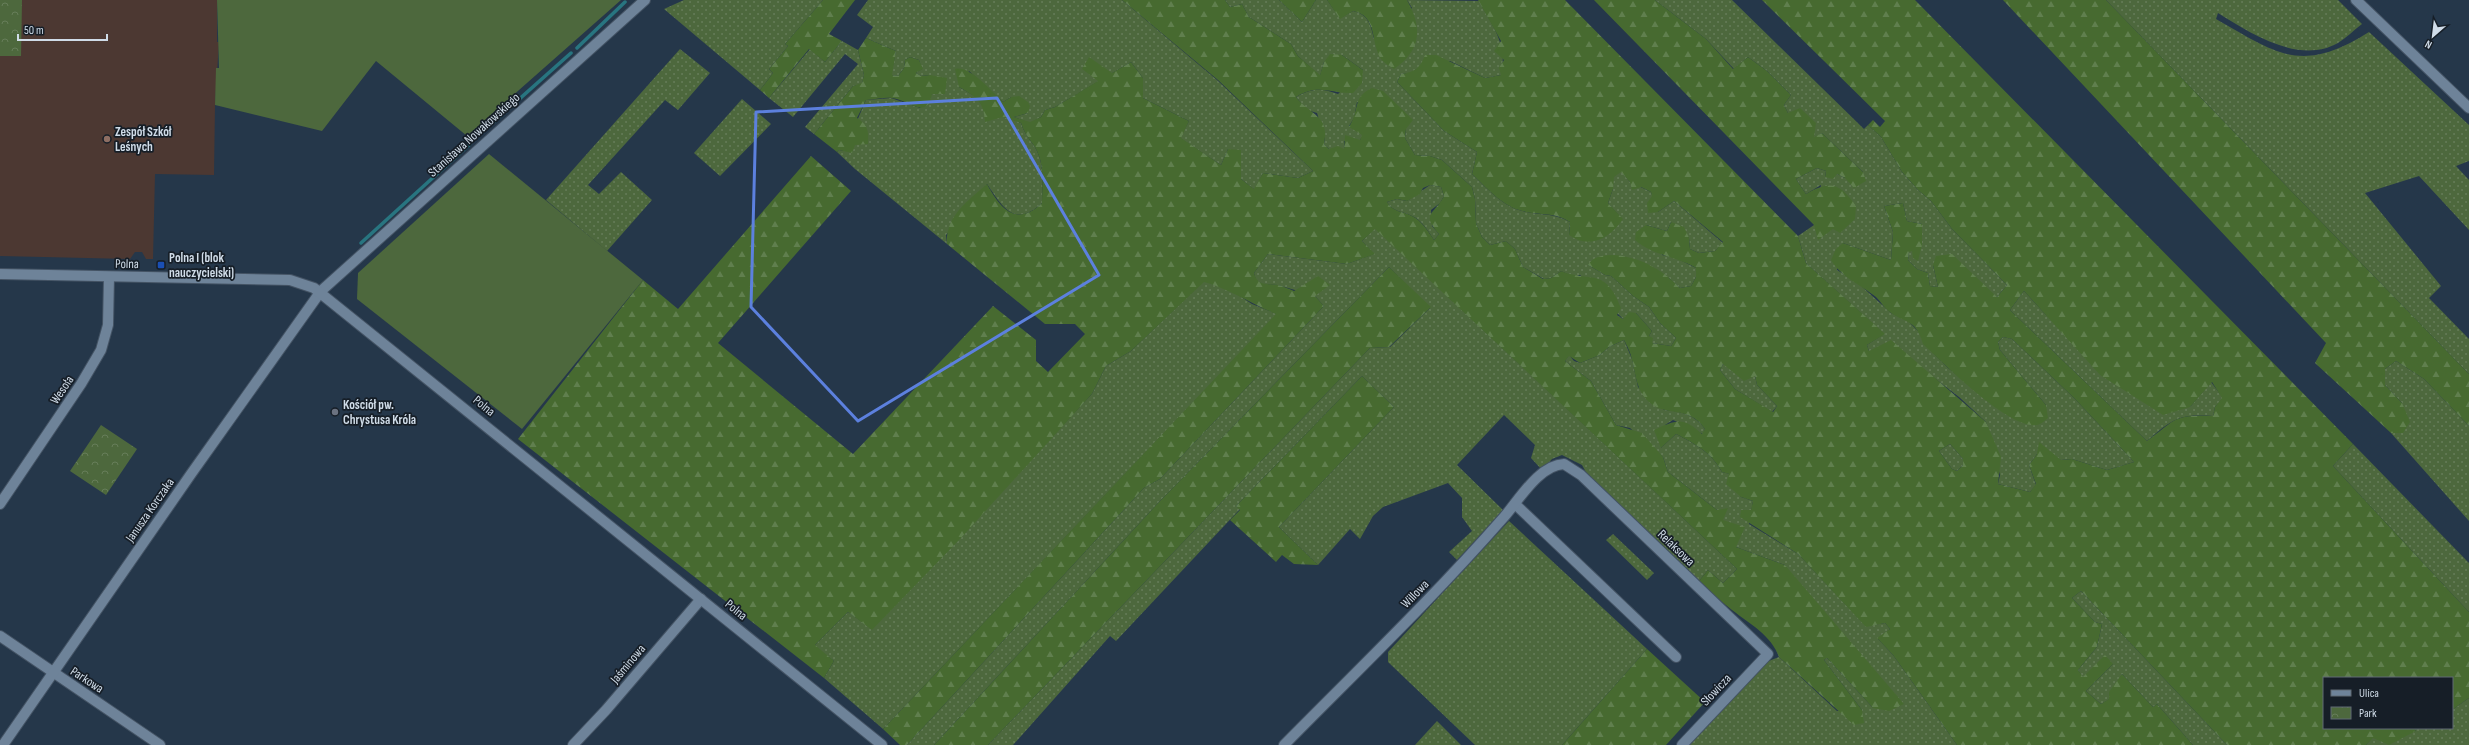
<svg xmlns="http://www.w3.org/2000/svg" width="2469" height="745" font-family="'Sofia Sans Condensed',sans-serif">
  <style>
    .education { fill: #4c3832 }
    .grass { fill: url(#grass-dots) }
    .forest { fill: url(#forest-firs); fill-rule: evenodd }
    .park { fill: url(#park-crowns) }
    .garden { fill: #4d683d }
    .lines { fill: none; stroke-linecap: round; stroke-linejoin: round }
    .stream { stroke: #287580; stroke-width: 3.5 }
    .minor-casing { stroke: #445364; stroke-width: 12 }
    .tertiary-casing { stroke: #445364; stroke-width: 12 }
    .minor { stroke: #6e8399; stroke-width: 10 }
    .tertiary { stroke: #6e8399; stroke-width: 10 }
    .marked { fill: none; stroke: #5c80de; stroke-width: 3; stroke-linejoin: round }
    .education-dot { fill: #8d6e63; stroke: #161e27; stroke-width: 1.5 }
    .transit-dot { fill: #1a4fb4; stroke: #161e27; stroke-width: 1.5 }
    .worship-dot { fill: #6b7280; stroke: #161e27; stroke-width: 1.5 }
    .labels { text-anchor: middle; dominant-baseline: central; stroke-width: 3.5; stroke-linejoin: round; paint-order: stroke }
    .poi-label { font-size: 13px; font-weight: bold; fill: #d0dce8; stroke: #161e27; text-anchor: start }
    .street-label { font-size: 13px; fill: #d0dce8; stroke: #161e27 }
  </style>
  <defs>
    <pattern id="grass-dots" width="8" height="8" patternUnits="userSpaceOnUse"><rect width="8" height="8" fill="#4d683d"/><path d="M2 2h.1M6 6h.1" fill="none" stroke="#667d59" stroke-width="1.8" stroke-linecap="round"/></pattern>
    <pattern id="forest-firs" width="22" height="20" patternUnits="userSpaceOnUse"><rect width="22" height="20" fill="#476a30"/><path d="M5 1l3.5 6h-7zM16 11l3.5 6h-7z" fill="#607f4e"/></pattern>
    <pattern id="park-crowns" width="20" height="18" patternUnits="userSpaceOnUse"><rect width="20" height="18" fill="#4d683d"/><path d="M2 6a3 3 0 1 1 6 0M12 15a3 3 0 1 1 6 0" fill="none" stroke="#667d59"/></pattern>
  </defs>
  <rect width="100%" height="100%" fill="#25374a"/>
  <!-- education -->
  <polygon class="education" points="0,0 217,0 217,42 219,42 215,105 214,175 155,174 153,259 146,259 142,252 135,252 130,259 0,256"/>
  <!-- grass -->
  <g class="grass">
    <polygon points="684,0 823,0 785,44 788,46 769,69 773,73 760,90 664,9"/>
    <path d="M868 0H1122L1217 80 1313 171 1298 178 1263 173 1255 190 1241 179 1228 149 1221 165 1180 138 1189 121 1143 98V78L1131 62 1055 107 1045 110 1041 117 1030 123 1014 117 1028 113 1011 97 1003 102 969 71 959 87 976 97 985 109 1021 123C1026 139 1035 143 1039 156 1044 169 1042 189 1042 203 1014 229 1002 206 987 184L946 235 947 244 855 169 837 152 839 150 844 151 866 100 891 98 920 108 932 94H945L930 75 921 76 916 73 922 69 919 60 910 57 905 60 904 68 898 76 891 75 896 51 866 38 873 27 857 15Z"/>
    <path d="M1225 0H1279L1302 22 1316 0H1327L1340 18 1353 11C1368 14 1371 25 1374 39L1412 8 1407 0 1479 1C1493 27 1508 44 1501 75L1485 78 1450 61 1421 66 1411 73 1401 74 1397 82 1444 131 1477 152 1472 174C1485 186 1501 205 1519 210 1537 216 1554 212 1570 222L1569 235 1622 219 1608 203 1613 189V177L1621 171 1630 182 1651 192 1658 212 1674 201 1723 243 1715 251 1699 253 1690 249 1689 238 1671 222 1667 231 1646 225 1662 255 1676 258 1696 268V277L1691 286 1680 288 1669 278 1588 265 1605 275 1611 276 1633 296 1649 307 1660 323 1676 338 1671 346 1652 343 1649 336 1652 331 1636 313 1623 319 1580 275 1574 277 1561 271 1551 278 1544 279 1523 267 1515 249 1506 241 1490 245 1482 237 1476 223 1475 199 1472 187 1442 160 1430 156 1415 155 1405 138 1406 129 1357 102 1354 118 1349 126 1363 135 1360 140 1344 141V149H1329L1324 144 1325 138 1317 113 1307 110 1296 97C1312 88 1321 88 1338 94L1363 70 1342 55 1324 62 1320 76 1298 56 1291 44 1249 17 1242 4 1230 7Z"/>
    <polygon points="1655,0 1732,0 1864,129 1868,125 1881,137 1902,172 1918,190 1931,201 1952,229 2007,285 1997,297 1933,265 1938,287 1930,286 1928,273 1917,269 1908,260 1909,251 1912,251 1922,224 1907,221 1903,203 1884,206 1893,232 1891,260 1843,243 1837,270 1858,283 1891,313 1908,321 1921,334 1924,344 1948,368 1997,407 2046,405 2000,350 1998,342 2003,337 2012,339 2075,399 2134,462 2107,470 2072,459 2061,460 2037,454 2029,465 2036,485 2030,492 1998,484 2000,475 1986,422 1959,397 1928,373 1869,351 1867,345 1884,334 1806,263 1798,236 1814,225 1821,185 1806,194 1796,179 1817,168 1826,171 1825,177 1837,174 1845,178 1863,172 1822,133 1814,138 1788,113 1784,105 1791,95 1767,71 1748,57 1734,69 1706,39"/>
    <path d="M2106 0H2338L2362 24C2354 30 2346 38 2338 43 2299 65 2250 33 2218 13L2216 19C2279 55 2302 74 2369 32L2469 125V161L2456 166 2469 180V230L2419 176 2365 193 2441 286 2429 298 2469 339V374Z"/>
    <polygon points="842,41 858,50 864,75 862,84 853,86 814,134 805,127 858,64 845,54 793,117 769,98 810,49 825,62"/>
    <polygon points="680,49 710,73 678,110 665,100 588,185 599,194 621,172 652,200 607,251 546,200"/>
    <polygon points="742,99 771,124 720,176 694,153"/>
    <path d="M1430 185 1441 187 1444 196 1440 203 1431 210 1432 226 1439 234 1434 240C1428 231 1422 220 1412 216 1402 211 1393 212 1387 202L1397 199 1407 201Z"/>
    <polygon points="1375,228 1737,569 1723,583 1708,570 1699,581 1587,474 1582,465 1562,455 1552,459 1542,470 1531,458 1535,445 1504,415 1457,465 1503,510 1457,560 1449,552 1472,531 1462,517 1462,498 1448,483 1383,507 1373,516 1360,539 1350,529 1318,565 1279,527 1394,407 1362,376 1236,506 1240,509 1116,641 1110,636 1013,745 988,745 1370,348 1390,347 1430,308 1389,267 1160,501 934,745 907,745 1144,488 1160,479 1324,306 1315,296 1278,285 1262,284 1256,280 1254,273 1268,254 1347,264 1374,254 1362,241"/>
    <polygon points="1204,281 1232,291 1252,304 1277,314 883,729 824,678 834,661 814,646 848,612 872,629 1092,394 1106,366 1131,351"/>
    <path d="M2024 291 2046 315 2190 407 2211 382 2223 398 2215 407 2213 416C2178 414 2173 419 2147 441L2010 310Z"/>
    <path d="M1624 340 1632 359 1638 387 1664 410C1681 411 1695 415 1705 429L1703 434 1673 420 1665 425 1661 448 1676 434C1695 444 1711 452 1722 472L1730 474 1741 497 1753 501 1749 524 1798 554 1866 626 1885 623 1890 629 1878 639 1893 655 1957 745H1689L1766 662 1779 657 1837 711 1862 710 1824 660 1827 658 1873 708 1785 565 1736 547 1717 510 1668 472 1663 457 1630 428 1616 425 1591 381 1565 361 1569 355 1574 361 1580 363 1600 355 1609 347Z"/>
    <polygon points="2396,361 2424,379 2469,426 2469,521 2391,433 2403,433 2402,403 2385,385 2385,369"/>
    <polygon points="1723,364 1755,376 1757,385 1777,406 1772,412 1735,389 1720,370"/>
    <polygon points="1950,444 1963,459 1963,465 1957,471 1952,469 1939,451"/>
    <polygon points="2353,444 2469,563 2469,612 2333,466"/>
    <polygon points="1509,521 1647,649 1562,745 1475,745 1388,662 1388,652"/>
    <polygon points="1613,534 1654,573 1647,580 1606,540"/>
    <polygon points="2081,591 2227,745 2193,745 2157,704 2153,707 2122,674 2110,699 2101,704 2086,691 2113,664 2083,678 2078,670 2097,647 2102,624 2095,622 2072,598"/>
    <polygon points="2469,698 2469,745 2366,745 2372,738 2416,731 2414,728 2452,728 2452,710"/>
    <polygon points="1437,721 1461,745 1415,745"/>
  </g>
  <!-- forest -->
  <g class="forest">
    <polygon points="823,0 855,0 829,34 842,41 825,62 809,49 769,98 760,90 773,73 769,69 788,46 785,44"/>
    <path d="M1122 0H1225L1230 7 1242 4 1249 17 1291 44 1298 56 1320 75 1324 62 1330 54 1342 55 1363 70 1362 83 1353 93C1330 94 1319 83 1296 97 1311 116 1330 115 1324 144L1329 149 1338 146 1344 149 1345 135 1360 140 1362 135 1349 127C1360 110 1352 97 1372 88L1383 91 1413 120 1406 129 1405 138 1415 155 1430 156 1442 160 1472 187 1475 199 1476 223 1482 237 1490 245 1506 241 1515 249 1523 267 1543 279 1551 278 1561 271C1590 283 1605 266 1621 308L1617 315 1623 319 1629 312 1636 313 1652 331 1649 336 1653 338 1652 343 1671 346 1676 338 1660 323 1649 307 1633 296 1611 276 1605 275 1588 265C1599 247 1637 257 1653 267 1663 272 1672 280 1680 288L1691 286 1696 277V268C1676 256 1653 256 1635 240L1636 232 1646 225 1667 231 1671 222 1684 227 1689 238 1690 249 1699 253 1715 251 1723 242 1674 201 1658 212 1648 213 1647 203 1652 196 1651 192 1641 187 1632 190 1630 182 1621 172 1614 177 1613 189 1608 203 1623 219C1610 238 1590 250 1569 235L1570 222C1554 211 1537 216 1519 210 1501 205 1485 186 1472 174L1477 152 1444 131 1397 82 1401 74C1415 72 1420 68 1425 55H1436L1485 78 1501 75 1499 68 1504 60 1494 51 1501 41 1478 0H1565L1798 236 1806 263 1885 334 1867 345 1869 351 1891 340 1986 422 2001 457 1998 484 2030 492 2036 484 2029 465 2037 454 2039 442 2061 460 2072 459 2107 470 2134 462 2075 399 2012 339 2003 337 1998 342 2000 350 2046 405 2048 418C2042 423 2039 426 2032 425 2003 423 1944 364 1923 344 1916 320 1908 324 1891 313 1885 309 1881 302 1876 297 1861 285 1841 277 1831 260L1836 249 1843 243 1891 260 1893 232 1884 206 1903 203 1907 221 1922 224V245L1918 261 1913 258 1912 251 1909 252 1908 260 1917 269 1928 273 1930 286 1938 287 1933 265 1936 256 1952 254 1997 297 2007 285 1952 229 1931 201 1918 190 1902 172 1881 137 1868 125 1873 120 1880 127 1885 121 1762 0H1915L2353 444 2333 466 2469 612V698L2452 710V678H2324V728H2414L2416 731 2389 745 2373 738 2366 745H2227L2081 591 2072 598 2095 622 2102 624 2097 647 2078 670 2083 677 2105 655 2113 664 2086 691 2101 704 2109 699V692L2122 674 2153 707 2157 704 2193 745H1957L1893 655 1877 638 1890 629 1885 623 1866 627 1798 554 1740 517 1741 510H1751L1753 501 1741 497 1726 484 1729 474 1722 472C1711 452 1695 444 1676 434L1661 448 1654 430C1676 420 1683 416 1702 434L1705 429C1687 404 1667 418 1649 402 1636 390 1636 375 1632 360 1631 353 1627 346 1624 340L1609 347 1600 355 1580 363 1569 356 1565 361 1591 381 1616 425 1642 433 1663 457 1668 472 1717 510 1728 508 1723 520 1745 527 1736 547 1785 565 1904 704 1889 711 1873 708 1827 658 1824 660 1862 710 1864 723 1854 725 1779 657C1771 635 1750 624 1732 610 1720 601 1710 591 1699 581L1708 570 1723 583 1737 569 1375 229 1362 241 1375 254 1347 264 1268 254 1254 273C1258 287 1267 283 1278 285 1283 286 1289 289 1294 291L1318 276 1330 285 1315 296 1324 306 1160 479 1144 488 907 745H900L883 729 1276 314C1251 304 1230 289 1204 282L1131 351 1106 366 1092 394 959 540 872 630 848 612 815 645 834 661 824 678 518 439 643 280 678 309 811 156 851 191 718 343 853 454 993 306 1036 340V361L1048 372 1085 334 1075 324H1045L947 244C945 216 968 201 987 184 1000 208 1016 228 1042 203 1042 189 1044 169 1039 156 1035 143 1026 139 1021 123L1003 117 985 122C984 101 976 97 959 87L955 69C970 65 992 92 1003 102L1011 97 1019 96 1028 102 1030 106 1028 113 1014 117 1030 122 1041 117 1045 110 1055 107 1098 81 1082 69 1089 57 1112 73 1131 62 1143 78V98L1189 121 1181 138 1221 165 1228 149 1241 150V179L1254 189 1263 173 1298 178 1313 171 1218 80ZM1430 185 1441 187 1444 196C1435 214 1420 213 1439 234L1434 240C1428 231 1422 221 1412 216 1402 211 1393 212 1387 202L1397 199 1407 201 1420 194 1423 188ZM2024 291 2100 375 2163 415 2190 407 2212 382 2222 398 2215 407 2213 416C2172 415 2177 419 2147 441L2010 310ZM1723 364 1744 381 1755 376 1757 385 1777 406 1773 412 1735 389 1720 370ZM1950 444 1963 459V465L1957 471 1952 469 1939 451Z"/>
    <polygon points="1279,0 1316,0 1302,22"/>
    <path d="M1327 0H1407C1423 28 1421 51 1394 69 1390 66 1384 63 1381 59 1370 42 1378 16 1353 11L1340 19Z"/>
    <path d="M1594 0H1655L1706 39 1733 69 1748 57 1767 71 1791 95 1784 105 1788 113 1800 108 1816 123 1814 137 1822 133 1863 172 1866 181 1854 188 1845 178 1837 174 1833 179 1825 177 1826 171 1817 168 1796 179 1806 194C1830 180 1840 183 1856 206L1855 219 1840 233 1833 229 1818 240 1814 225Z"/>
    <polygon points="2003,0 2106,0 2469,374 2469,426 2424,379 2396,361 2385,369 2385,385 2402,403 2410,422 2403,433 2391,433 2315,363 2326,343"/>
    <path d="M866 38 896 51 892 75 898 76 904 68 905 60 910 57 919 60 923 69 916 73 921 76 930 75 947 78 945 94H932C927 121 909 100 892 98 884 97 874 100 866 100L857 118C868 125 869 131 868 144L855 145 852 153 839 150 837 152 814 134 853 86 862 83 864 75 858 50Z"/>
    <polygon points="1389,267 1431,307 1389,347 1370,348 988,745 934,745 1160,501"/>
    <polygon points="1362,376 1394,407 1279,527 1318,565 1294,564 1282,555 1276,562 1230,520 1240,510 1236,506"/>
    <polygon points="1647,649 1705,702 1666,745 1562,745"/>
  </g>
  <!-- park -->
  <g class="park">
    <polygon points="0,0 22,0 21,56 0,56"/>
    <polygon points="101,425 137,449 106,495 70,471"/>
  </g>
  <!-- garden -->
  <g class="garden">
    <polygon points="217,0 621,0 467,136 376,61 322,131 215,105 216,68 219,68"/>
    <polygon points="489,154 643,280 522,429 357,299 358,273"/>
  </g>
  <g class="lines">
    <!-- stream -->
    <g class="stream">
      <polyline points="577,48 625,2"/>
      <polyline points="479,135 571,53"/>
      <polyline points="361,243 470,144"/>
    </g>
    <!-- minor casing -->
    <g class="minor-casing">
      <g id="minor">
        <polyline points="2356,0 2469,108"/>
        <polyline points="0,504 81,384 101,350 108,325 109,277"/>
        <polyline points="1515,504 1676,657"/>
        <polyline points="0,636 160,745"/>
        <polyline points="3,745 191,474 321,291 645,0"/>
        <polyline points="573,745 606,710 701,599"/>
        <path d="M1284 745C1358 670 1434 597 1504 517 1519 500 1539 465 1564 464L1581 475 1768 654 1682 745"/>
      </g>
    </g>
    <!-- tertiary casing -->
    <g class="tertiary-casing">
      <polyline id="tertiary" points="0,274 290,280 314,288 882,745"/>
    </g>
    <!-- minor -->
    <use href="#minor" class="minor"/>
    <!-- tertiary -->
    <use href="#tertiary" class="tertiary"/>
  </g>
  <!-- marked area -->
  <path class="marked" d="M997 98 1099 275 858 421 751 307 756 112Z"/>
  <!-- markers -->
  <circle class="education-dot" cx="107" cy="139" r="4"/>
  <rect class="transit-dot" x="157" y="261" width="8" height="8" rx="2"/>
  <circle class="worship-dot" cx="335" cy="412" r="4"/>
  <g class="labels">
    <!-- poi labels -->
    <g class="poi-label">
      <text x="115" y="132">Zespół Szkół<tspan x="115" dy="15">Leśnych</tspan></text>
      <text x="169" y="258">Polna I (blok<tspan x="169" dy="15">nauczycielski)</tspan></text>
      <text x="343" y="405">Kościół pw.<tspan x="343" dy="15">Chrystusa Króla</tspan></text>
    </g>
    <!-- street labels -->
    <g class="street-label">
      <text transform="translate(474 135) rotate(-42)">Stanisława Nowakowskiego</text>
      <text transform="translate(127 264) rotate(1)">Polna</text>
      <text transform="translate(62 390) rotate(-56)">Wesoła</text>
      <text transform="translate(484 406) rotate(39)">Polna</text>
      <text transform="translate(150 510) rotate(-55)">Janusza Korczaka</text>
      <text transform="translate(1676 548) rotate(44)">Relaksowa</text>
      <text transform="translate(1415 594) rotate(-46)">Willowa</text>
      <text transform="translate(736 610) rotate(39)">Polna</text>
      <text transform="translate(628 664) rotate(-50)">Jaśminowa</text>
      <text transform="translate(87 680) rotate(33)">Parkowa</text>
      <text transform="translate(1716 690) rotate(-47)">Słowicza</text>
    </g>
  </g>
  <!-- legend -->
  <rect x="2323" y="677" width="130" height="52" fill="#161e27" stroke="#606a74"/>
  <rect x="2331" y="690" width="20" height="6" fill="#6e8399" stroke="#606a74"/>
  <text x="2359" y="697" font-size="12" fill="#d0dce8">Ulica</text>
  <rect x="2331" y="707" width="20" height="12" fill="url(#park-crowns)" stroke="#606a74"/>
  <text x="2359" y="717" font-size="12" fill="#d0dce8">Park</text>
  <!-- north arrow -->
  <g transform="translate(2433 36) rotate(208)" stroke="#161e27" stroke-width="3" paint-order="stroke">
  <path d="M0-3L7 15L0 10L-7 15Z" fill="#d0dce8"/>
  <text y="-6" font-size="11" font-weight="bold" text-anchor="middle" fill="#d0dce8">N</text>
  </g>
  <!-- scale -->
  <path d="M18 34v6h89v-6" fill="none" stroke="#d0dce8" stroke-width="2"/>
  <text x="24" y="34" font-size="12" fill="#d0dce8" stroke="#161e27" stroke-width="3" paint-order="stroke">50 m</text>
</svg>
